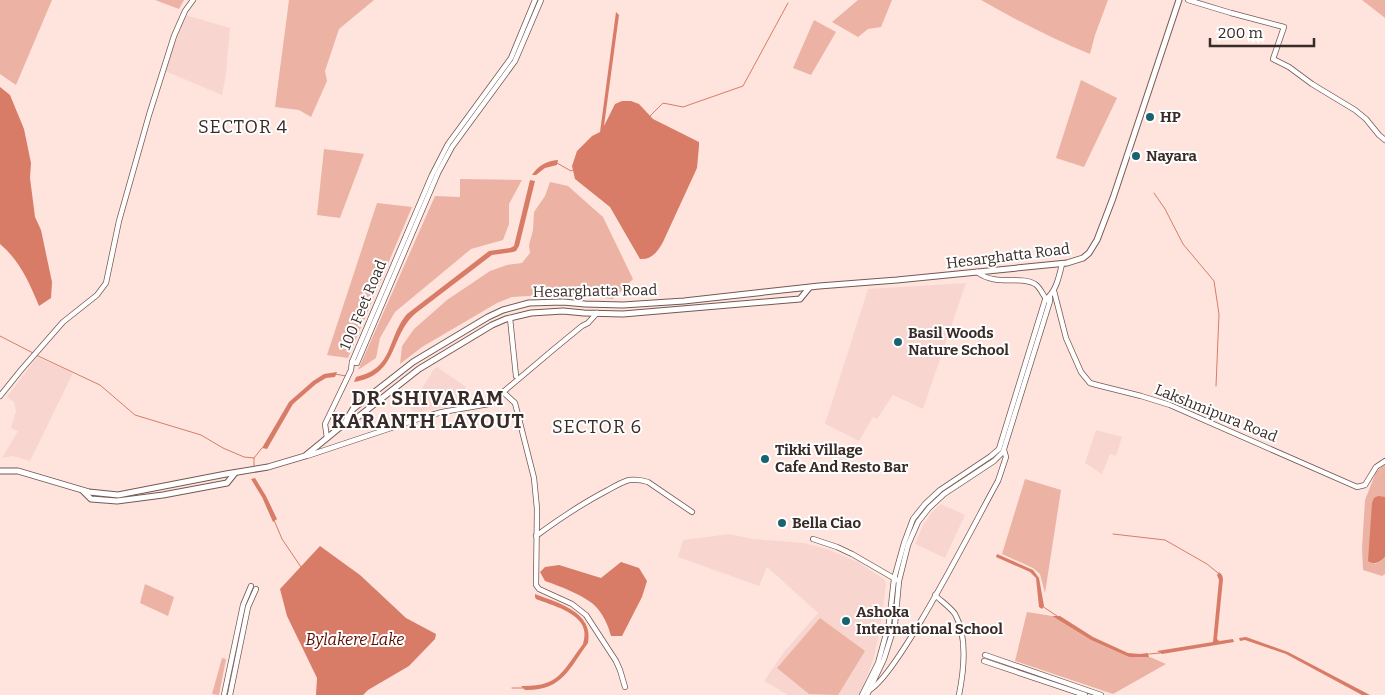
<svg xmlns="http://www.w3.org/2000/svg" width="1385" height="695" font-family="Bitter,serif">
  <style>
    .built { fill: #f8d6cf }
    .green { fill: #ecb2a4 }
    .water { fill: #d87c67 }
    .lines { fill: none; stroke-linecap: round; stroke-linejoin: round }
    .stream { stroke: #d87c67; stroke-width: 1 }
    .secondary-casing { stroke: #755852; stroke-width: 6 }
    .primary-casing { stroke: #755852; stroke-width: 7 }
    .secondary { stroke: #fff; stroke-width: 4.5 }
    .primary { stroke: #fff; stroke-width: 5 }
    .poi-dot { fill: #196270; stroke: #fff; stroke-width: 2 }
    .labels { text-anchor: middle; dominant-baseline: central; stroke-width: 4; stroke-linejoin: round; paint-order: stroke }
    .poi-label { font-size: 15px; font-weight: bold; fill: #382b28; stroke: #fff; text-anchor: start }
    .street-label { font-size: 15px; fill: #382b28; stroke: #fff }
    .water-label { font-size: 16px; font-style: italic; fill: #610c00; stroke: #fff }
    .quarter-label { font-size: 18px; letter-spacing: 1px; fill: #382b28; stroke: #fff }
    .district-label { font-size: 20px; font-weight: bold; letter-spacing: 1px; fill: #382b28; stroke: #fff }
  </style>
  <rect width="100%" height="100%" fill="#ffe4dd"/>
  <!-- built -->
  <g class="built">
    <polygon points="185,15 230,28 226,74 222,95 165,71"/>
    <polygon points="966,283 923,409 893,395 877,419 873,417 859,441 825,424 868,289"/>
    <polygon points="37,357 73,373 30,461 13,456 2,458 18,431 11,428 16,411 14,402 7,397"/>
    <polygon points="437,367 466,387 456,405 414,413 410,408 434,369"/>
    <polygon points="1096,430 1122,437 1116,456 1110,454 1102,474 1085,463"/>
    <polygon points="941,504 965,515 945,558 915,544 923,525 932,512"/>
    <polygon points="729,534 754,539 804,543 827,549 858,562 885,580 886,585 880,628 874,657 860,695 788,695 764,681 784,652 818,613 767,567 759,586 678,557 683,540"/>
  </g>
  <!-- green -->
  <g class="green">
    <polygon points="0,0 52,0 16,85 0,74"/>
    <polygon points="155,0 184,0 179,9"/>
    <polygon points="289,0 374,0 339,29 325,71 327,81 311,117 299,110 275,107"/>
    <polygon points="858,0 892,0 881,27 868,29 858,37 832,22"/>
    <path d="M981 0H1108L1095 35 1090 54C1052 39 1016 20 981 0Z"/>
    <polygon points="1362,0 1385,0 1385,18"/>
    <polygon points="814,20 836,32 811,75 793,68"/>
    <polygon points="1081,80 1117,98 1084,167 1056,158"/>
    <polygon points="324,149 364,154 340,218 317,215"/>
    <polygon points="460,179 522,180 509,204 509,224 503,240 471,249 395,312 380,338 376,358 358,370 435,196 460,197"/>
    <polygon points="550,182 568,186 603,217 633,279 613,299 561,294 512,297 497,303 422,347 400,364 402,346 414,329 447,300 490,271 507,265 522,263 530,253 529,245 533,230 534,212 545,196"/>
    <polygon points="377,203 412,207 348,358 327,355"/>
    <polygon points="1385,464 1385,497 1377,497 1372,503 1375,564 1385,557 1385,574 1382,576 1363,570 1362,548 1365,500 1376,472"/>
    <polygon points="1025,479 1061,490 1045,593 1040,574 1033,568 1002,554"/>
    <polygon points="145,584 174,597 168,616 140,603"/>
    <polygon points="1027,612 1052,616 1091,640 1129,657 1150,657 1166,664 1113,694 1015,661"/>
    <polygon points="820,618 865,651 838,695 809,694 777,668"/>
    <polygon points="222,658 226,659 219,695 212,694"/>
  </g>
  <!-- water -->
  <g class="water">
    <path d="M616 12 619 15 604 126 615 104 622 101H631L639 104 653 119 699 142V146L697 168 663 242C658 251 652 260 640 259L610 207 575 179 572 166 577 151 592 136 600 132Z"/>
    <path d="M0 87 10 95 24 129 31 163 30 178 35 217 41 230 52 282 51 298 39 306C29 282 20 261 0 244Z"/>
    <path d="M558 160 557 165 545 168 536 175H532C538 166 546 161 558 160Z"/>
    <path d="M530 180 535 181 519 246 516 251 513 252 492 255 416 313C389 336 399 375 354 382L356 377C395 368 386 339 407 314L489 251 510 248 514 246Z"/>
    <polygon points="337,372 335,377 326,378 316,384 293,404 267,449 262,448 289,402 313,381 324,374"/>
    <polygon points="255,478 266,496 277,519 273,522 262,497 251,479"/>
    <path d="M1378 496 1385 497V557C1380 561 1375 566 1368 561L1372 503 1374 498Z"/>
    <polygon points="320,546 360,575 406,618 436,634 435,639 409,666 368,690 363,695 316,695 317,678 287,616 280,589"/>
    <polygon points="997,554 1033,570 1039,578 1044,606 1042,609 1039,607 1036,578 1030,572 996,557"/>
    <path d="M621 562 639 568 647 581 642 597 622 636H611C608 625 604 616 597 608 587 596 559 586 545 581L540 572 545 567 559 565 601 578Z"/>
    <polygon points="1219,572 1222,575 1223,579 1217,639 1219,641 1233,639 1234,642 1162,654 1157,651 1213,642 1219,580 1217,575"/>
    <path d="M535 594C558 603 594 612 588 643 569 669 562 691 525 690L521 686C559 687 562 672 583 644 593 615 556 607 536 599L535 597Z"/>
    <polygon points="1052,616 1060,616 1093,637 1128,653 1140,654 1148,653 1149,657 1129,657 1091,640"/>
    <polygon points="1246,637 1288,652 1370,695 1362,695 1286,654 1245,640 1240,641 1239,638"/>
  </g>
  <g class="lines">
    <!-- stream -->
    <g class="stream">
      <polyline points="649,117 663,103 683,107 743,86 788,3"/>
      <polyline points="557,163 571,171 573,170"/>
      <polyline points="1154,193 1165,209 1183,244 1214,281 1219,314 1216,386"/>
      <polyline points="0,336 33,353"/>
      <polyline points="36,355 100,385 135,415 201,435 223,448 244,457 254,458"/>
      <polyline points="335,374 346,376"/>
      <polyline points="254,468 254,458 262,448"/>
      <polyline points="274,520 282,539 301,567"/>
      <polyline points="1113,534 1165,540 1207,564 1218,573"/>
      <polyline points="1042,606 1057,616"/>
      <polyline points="1149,654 1160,653"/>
      <polyline points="512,688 523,688"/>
    </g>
    <!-- secondary casing -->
    <g class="secondary-casing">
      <g id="secondary">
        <polyline points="1188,0 1231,13 1284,27 1273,59 1289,67 1312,84 1355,110 1366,119 1379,135 1385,140"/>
        <path d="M977 272C996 287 1020 275 1035 284 1041 288 1043 296 1047 300"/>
        <polyline points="1054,291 1066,338 1081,372 1090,383 1097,385 1141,396 1170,405 1357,487 1365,485 1376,467 1385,461"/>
        <polyline points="510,318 516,376"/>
        <polyline points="352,362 357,363 438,173 452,147 515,61 541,0"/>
        <polyline points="503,392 515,403 534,478 537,509 536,585 539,589 572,604 586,615 616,661 620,670 625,687"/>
        <polyline points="0,396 21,370 63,322 97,295 106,283 119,221 149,115 174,36 185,11 193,0"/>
        <polyline points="327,438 325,424 351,370 352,362 432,175 448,144 511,58 535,0"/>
        <polyline points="307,456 421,418 442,412 489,404 554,349 582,326 588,323 597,313"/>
        <path d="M536 536C559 519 583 503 608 490 615 486 622 482 629 480 636 479 642 480 648 482L692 512"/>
        <polyline points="813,539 837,547 852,554 897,580"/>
        <path d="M935 595C941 601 950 607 955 614 968 637 964 670 959 695"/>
        <polyline points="985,655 1101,695"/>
        <polyline points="984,661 1085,695"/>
        <path d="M867 691C894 684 979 514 998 481L1006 457 1004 450"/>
        <polyline points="224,695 243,605 251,586"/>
        <polyline points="230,695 248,607 256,589"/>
        <path d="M862 695 878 663 889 623 894 579 904 543 913 519 925 504 940 490 991 456 999 449 1045 300C1056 292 1059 277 1062 264"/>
        <polyline points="867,695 884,659 895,624 899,581 908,545 918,522 929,508 944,494 994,461 1003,452 1050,301 1050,297"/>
      </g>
    </g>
    <!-- primary casing -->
    <g class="primary-casing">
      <g id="primary">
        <polyline points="344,424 353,409 413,362 488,317 503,310 529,303 563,302 585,304 623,305 684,301 819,286 897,280 1067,263 1083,258 1089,253 1097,240 1113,198 1179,0"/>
        <polyline points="0,471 18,471 89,492 118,495 226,474 268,467 305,456 344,424 358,417 419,369 492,325 506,319 531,313 563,311 584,313 623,314 800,299 809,288"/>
        <polyline points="83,491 91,499 117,501 163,495 227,483 235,473"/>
      </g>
    </g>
    <!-- secondary -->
    <use href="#secondary" class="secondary"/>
    <!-- primary -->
    <use href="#primary" class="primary"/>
  </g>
  <!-- markers -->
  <g class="poi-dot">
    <circle cx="1150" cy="117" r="5"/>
    <circle cx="1136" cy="156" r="5"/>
    <circle cx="898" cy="342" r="5"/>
    <circle cx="765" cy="459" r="5"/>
    <circle cx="782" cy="523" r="5"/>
    <circle cx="846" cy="621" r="5"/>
  </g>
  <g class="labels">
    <!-- poi labels -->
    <g class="poi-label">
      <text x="1160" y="117">HP</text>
      <text x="1146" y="156">Nayara</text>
      <text x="908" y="333">Basil Woods<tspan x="908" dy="17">Nature School</tspan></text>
      <text x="775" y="450">Tikki Village<tspan x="775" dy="17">Cafe And Resto Bar</tspan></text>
      <text x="792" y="523">Bella Ciao</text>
      <text x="856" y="612">Ashoka<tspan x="856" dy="17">International School</tspan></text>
    </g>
    <!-- street labels -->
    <g class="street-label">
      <text transform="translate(1008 256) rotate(-7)">Hesarghatta Road</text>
      <text transform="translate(595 291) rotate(-1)">Hesarghatta Road</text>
      <text transform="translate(363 305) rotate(-67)">100 Feet Road</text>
      <text transform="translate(1216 413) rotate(22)">Lakshmipura Road</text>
    </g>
    <!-- water labels -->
    <g class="water-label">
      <text x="355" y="639">Bylakere Lake</text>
    </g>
    <!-- quarter labels -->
    <g class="quarter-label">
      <text x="243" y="127">SECTOR 4</text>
      <text x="597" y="427">SECTOR 6</text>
    </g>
    <!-- district labels -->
    <g class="district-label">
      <text x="428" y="398">DR. SHIVARAM<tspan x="428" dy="23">KARANTH LAYOUT</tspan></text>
    </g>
  </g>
  <!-- scale -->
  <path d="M1210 38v8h104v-8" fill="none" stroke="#382b28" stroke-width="2.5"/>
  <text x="1218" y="38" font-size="15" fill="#382b28" stroke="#ffffff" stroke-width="4" paint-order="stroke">200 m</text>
</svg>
